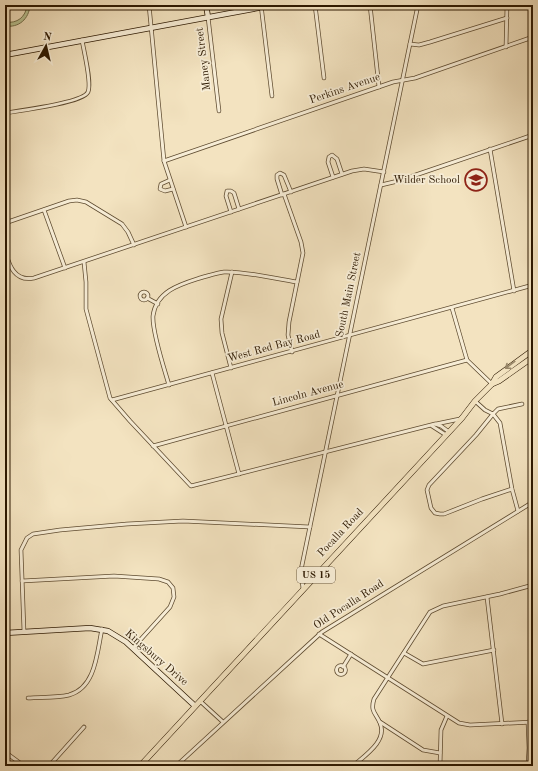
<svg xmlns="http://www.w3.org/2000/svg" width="538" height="771" font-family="'Old Standard TT',serif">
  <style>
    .green { fill: #bac493; stroke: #736e4a }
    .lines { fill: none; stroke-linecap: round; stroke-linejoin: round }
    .street-casing { stroke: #5e4b30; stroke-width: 4.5 }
    .secondary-casing { stroke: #2c1800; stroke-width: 6 }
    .primary-casing { stroke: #2c1800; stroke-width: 6 }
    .street { stroke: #f7edd6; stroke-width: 3 }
    .secondary { stroke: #f7edd6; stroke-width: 4.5 }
    .primary { stroke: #f3e3c0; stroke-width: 5 }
    .oneway { stroke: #99886a }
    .labels { text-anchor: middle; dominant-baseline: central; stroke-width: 3.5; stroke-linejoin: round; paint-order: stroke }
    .shield { fill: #f7edd6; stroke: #695840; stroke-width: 1 }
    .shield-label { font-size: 10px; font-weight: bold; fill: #2c1800 }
    .street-label { font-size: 11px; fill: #2c1800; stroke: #f7edd6 }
    .poi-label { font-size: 11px; fill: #2c1800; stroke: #f7edd6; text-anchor: end }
  </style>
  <rect width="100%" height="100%" fill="#f3e3c0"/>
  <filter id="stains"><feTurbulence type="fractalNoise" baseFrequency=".005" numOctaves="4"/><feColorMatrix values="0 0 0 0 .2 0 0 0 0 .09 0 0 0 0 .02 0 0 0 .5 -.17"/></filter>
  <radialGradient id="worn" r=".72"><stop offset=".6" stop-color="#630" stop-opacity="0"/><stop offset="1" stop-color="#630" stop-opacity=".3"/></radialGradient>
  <!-- green -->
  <path class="green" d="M27 5H30C29 19 19 28 5 26V22C17 24 26 17 27 5Z"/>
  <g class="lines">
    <!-- street casing -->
    <g class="street-casing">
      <g id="street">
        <polyline points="149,5 164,161 186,227"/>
        <polyline points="261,5 272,96"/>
        <polyline points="315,5 324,78"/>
        <polyline points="370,5 379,87"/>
        <polyline points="208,17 219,111"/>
        <polyline points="410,44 419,45 430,42 507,18"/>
        <polyline points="506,47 507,5"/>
        <path d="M5 113C18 111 83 103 88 92 92 83 84 52 82 40"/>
        <polyline points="490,149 514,291"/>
        <polyline points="164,161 393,82 415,78 533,37"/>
        <polyline points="333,177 328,162 329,157 332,155 337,159 342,174"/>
        <polyline points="170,180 161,184 160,189 165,191 173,189"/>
        <polyline points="381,185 398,181 533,135"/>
        <polyline points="284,194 301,242 303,253 289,322 288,335 292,352"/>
        <polyline points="282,195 277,179 277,175 280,173 284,175 291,192"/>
        <polyline points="44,210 65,268"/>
        <polyline points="231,212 226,196 227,191 231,191 234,193 239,209"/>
        <polyline points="5,223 69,201 77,200 86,202 122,224 128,232 134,245"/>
        <path d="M5 250C9 266 15 282 34 278L352 171 364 169 384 172"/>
        <polyline points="84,262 86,282 86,309 110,398 130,421 191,486 435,424 441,426 449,432"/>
        <circle cx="144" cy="296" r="4"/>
        <polyline points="147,298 158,304"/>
        <polyline points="452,308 467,360 492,384"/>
        <polyline points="231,368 222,333 221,319 232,272"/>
        <polyline points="212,373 239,474"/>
        <path d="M169 385C164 368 152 332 153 316 156 291 181 284 200 278 208 276 216 273 224 272 245 271 276 279 297 282"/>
        <polyline points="112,400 533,285"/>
        <polyline points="475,401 485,410 493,414 498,409 522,404"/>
        <polyline points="436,424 460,419"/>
        <polyline points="432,426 446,435"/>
        <polyline points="153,446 467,360"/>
        <polyline points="512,489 482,499 444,514 440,514 435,513 431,508 427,490 429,485 476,435 493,414 500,423 512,489 518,511"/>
        <polyline points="22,581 114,576 159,579 168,582 173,588 174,597 170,607 133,648"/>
        <polyline points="303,589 301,570 418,5"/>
        <polyline points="487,597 502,724"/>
        <polyline points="24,632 21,550 27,538 33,534 60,530 127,524 183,521 310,527"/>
        <polyline points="319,634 459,723 470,725 533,722"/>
        <polyline points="404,653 423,664 494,650"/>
        <circle cx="341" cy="670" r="4.5"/>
        <polyline points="343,667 351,654"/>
        <path d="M28 698C41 697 56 698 69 695 96 688 97 652 102 629"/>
        <polyline points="200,701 223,722"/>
        <polyline points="380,722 423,750 440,753"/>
        <polyline points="5,752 24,766"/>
        <polyline points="49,766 84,727"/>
        <polyline points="176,766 322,632 533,502"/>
        <path d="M353 766C364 756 388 741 380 723 376 713 370 712 374 699L430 612 443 606 500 594 533 585"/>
        <polyline points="440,766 441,730 447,716"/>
        <polyline points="528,766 529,748 528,722"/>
      </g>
    </g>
    <!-- secondary casing -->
    <g class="secondary-casing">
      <g id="secondary">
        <polyline points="206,5 208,17"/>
        <polyline points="5,55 274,5"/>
        <polyline points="5,633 90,628 108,631 126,642 195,706"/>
      </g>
    </g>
    <!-- primary casing -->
    <g class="primary-casing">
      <g id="primary">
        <polyline points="492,384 499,381 533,357"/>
        <polyline points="140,766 462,418 475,401 492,384 496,377 533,350"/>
      </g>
    </g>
    <!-- street -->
    <use href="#street" class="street"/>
    <!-- secondary -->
    <use href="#secondary" class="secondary"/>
    <!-- primary -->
    <use href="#primary" class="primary"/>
  </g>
  <!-- one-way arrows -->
  <defs><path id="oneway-shaft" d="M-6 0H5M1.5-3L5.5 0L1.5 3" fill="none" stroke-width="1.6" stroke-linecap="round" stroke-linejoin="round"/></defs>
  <use class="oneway" href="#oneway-shaft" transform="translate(510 365) rotate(143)"/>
  <!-- icons -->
  <defs>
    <g id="school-ring" transform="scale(1.15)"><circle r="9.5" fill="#f7edd6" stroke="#8f2418" stroke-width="1.5"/><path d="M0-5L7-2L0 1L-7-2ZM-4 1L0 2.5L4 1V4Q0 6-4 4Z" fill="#8f2418"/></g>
  </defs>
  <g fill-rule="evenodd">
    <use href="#school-ring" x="476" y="180"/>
  </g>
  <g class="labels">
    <!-- shield labels -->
    <rect class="shield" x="297" y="567" width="38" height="16" rx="3"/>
    <g class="shield-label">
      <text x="316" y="575">US 15</text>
    </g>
    <!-- street labels -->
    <g class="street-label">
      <text transform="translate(204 59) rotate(-97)">Maney Street</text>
      <text transform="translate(345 89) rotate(-19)">Perkins Avenue</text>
      <text transform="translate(349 295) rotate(-78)">South Main Street</text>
      <text transform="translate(274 347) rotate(-15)">West Red Bay Road</text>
      <text transform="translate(308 394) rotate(-15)">Lincoln Avenue</text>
      <text transform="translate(341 533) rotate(-47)">Pocalla Road</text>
      <text transform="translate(349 605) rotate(-33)">Old Pocalla Road</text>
      <text transform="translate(156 658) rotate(41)">Kingsbury Drive</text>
    </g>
    <!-- poi labels -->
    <g class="poi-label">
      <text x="460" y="180">Wilder School</text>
    </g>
  </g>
  <!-- margin -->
  <rect width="538" height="771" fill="none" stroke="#f3e3c0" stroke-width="20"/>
  <rect x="6" y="6" width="526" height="759" fill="none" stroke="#2c1800" stroke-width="2"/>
  <rect x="10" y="10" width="518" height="751" fill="none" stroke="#2c1800"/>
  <!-- north arrow -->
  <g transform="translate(46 46) rotate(8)" stroke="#f7edd6" stroke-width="3" paint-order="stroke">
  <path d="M0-3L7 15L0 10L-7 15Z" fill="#2c1800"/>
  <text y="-6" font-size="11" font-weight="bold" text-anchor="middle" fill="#2c1800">N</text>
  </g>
  <rect width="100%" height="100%" filter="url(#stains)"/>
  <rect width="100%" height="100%" fill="url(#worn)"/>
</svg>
